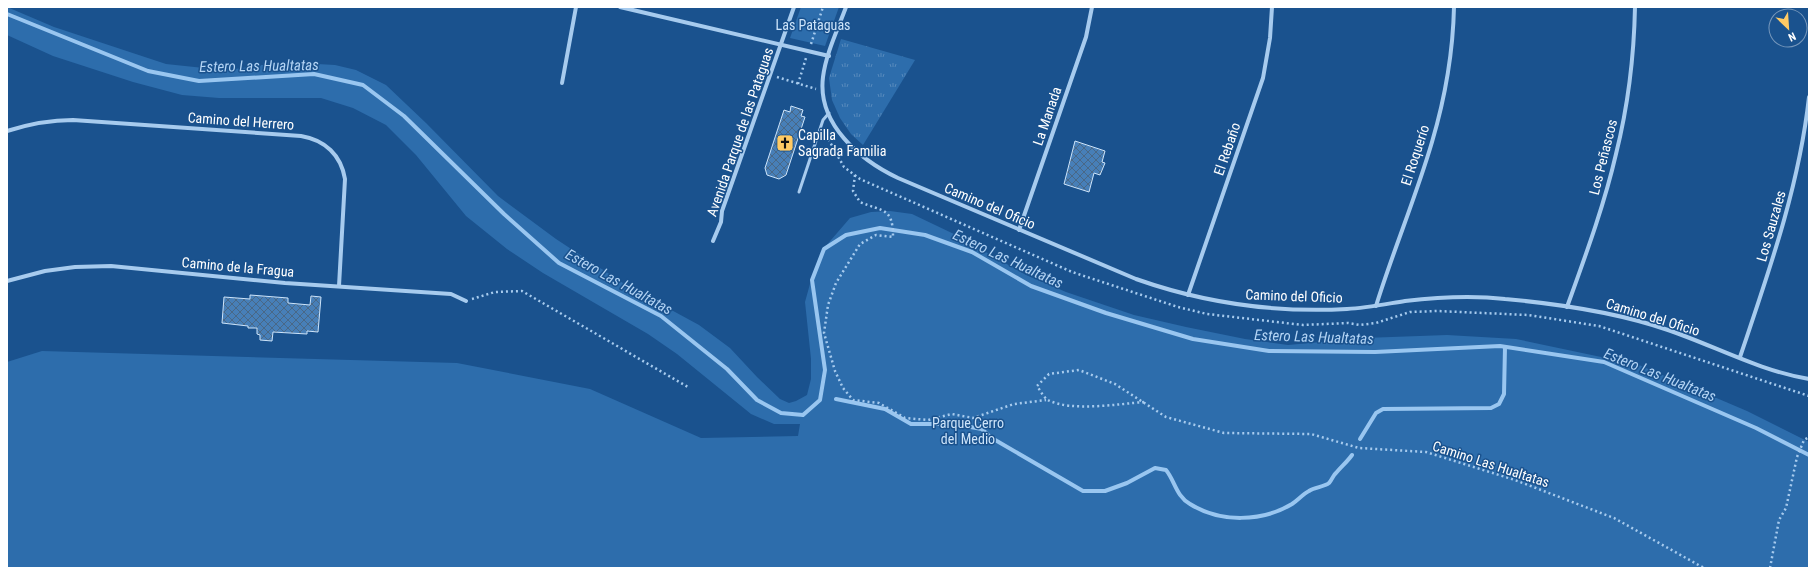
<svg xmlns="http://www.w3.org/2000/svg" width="1816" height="575" font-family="'Roboto Condensed',sans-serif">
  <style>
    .grass { fill: url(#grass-tufts) }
    .green { fill: #2d6dac }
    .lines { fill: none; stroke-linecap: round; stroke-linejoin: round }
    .stream { stroke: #99c6f0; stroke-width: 4 }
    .building { fill: url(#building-cross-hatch); stroke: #cde4fa }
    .path { stroke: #a7cbee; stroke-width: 2.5; stroke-dasharray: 2 3; stroke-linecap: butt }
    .service { stroke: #a7cbee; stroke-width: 3 }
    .minor { stroke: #a7cbee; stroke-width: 4 }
    .labels { text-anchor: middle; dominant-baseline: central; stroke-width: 3; stroke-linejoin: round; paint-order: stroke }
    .park-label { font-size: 14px; fill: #cde4fa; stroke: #1a528e }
    .street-label { font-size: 14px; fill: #fff; stroke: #1a528e }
    .poi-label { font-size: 14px; fill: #fff; stroke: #1a528e; text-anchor: start }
    .water-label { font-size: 15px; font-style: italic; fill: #b3d4f5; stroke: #1a528e }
  </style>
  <defs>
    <pattern id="grass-tufts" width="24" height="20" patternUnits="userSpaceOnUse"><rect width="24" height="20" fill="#2d6dac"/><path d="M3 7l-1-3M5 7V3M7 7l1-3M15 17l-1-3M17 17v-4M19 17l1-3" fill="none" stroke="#578abd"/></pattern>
    <pattern id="building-cross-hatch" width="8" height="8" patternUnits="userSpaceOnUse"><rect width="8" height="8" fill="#477fb8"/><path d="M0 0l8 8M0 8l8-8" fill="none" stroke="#496887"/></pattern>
  </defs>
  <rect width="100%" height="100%" fill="#1a528e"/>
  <!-- grass -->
  <polygon class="grass" points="841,39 915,60 863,145 851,134 840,118 832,100 829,78"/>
  <!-- green -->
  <g class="green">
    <polygon points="7,7 54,27 166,64 204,68 235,69 262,65 300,63 335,65 356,70 386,85 426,123 498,196 556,239 629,287 699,325 730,348 757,377 780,399 789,403 796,401 807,395 811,379 811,359 805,302 813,273 825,247 850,218 871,212 890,211 912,214 956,235 1026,275 1066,292 1134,315 1186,327 1245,339 1288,345 1364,338 1447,335 1516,339 1639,365 1747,411 1809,442 1809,568 7,568 7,362 42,351 457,363 590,389 701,438 798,436 800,424 774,424 751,414 677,354 648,334 543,273 507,249 466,216 416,155 386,125 353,108 321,98 219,98 182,95 133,82 53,56 7,35"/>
    <polygon points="801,7 839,7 825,46 790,38"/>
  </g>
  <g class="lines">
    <!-- stream -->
    <g class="stream">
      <polyline points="7,14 148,71 199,81 314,74 363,85 404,116 504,214 559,263 661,316 727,369 757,400 781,413 803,415 820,400 825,370 812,280 824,249 846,235 880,228 925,235 972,252 1031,286 1106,313 1193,339 1269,351 1375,352 1500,346 1604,362 1756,428 1809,455"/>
      <path d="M836 399 885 409 911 424H953L982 429 990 437 1083 491H1105L1127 483 1155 468 1166 470C1175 481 1176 496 1190 504 1220 523 1262 522 1292 504 1298 500 1303 494 1309 491 1315 487 1324 487 1329 483 1332 480 1333 475 1336 473 1342 466 1347 462 1352 455"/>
      <polyline points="1360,439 1376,413 1383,409 1491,408 1499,404 1504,394 1505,347"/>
    </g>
  </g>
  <!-- building -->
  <g class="building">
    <polygon points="791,106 803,110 801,116 805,117 786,175 779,179 767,175 765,168 784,110 790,112"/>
    <polygon points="1075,141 1105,151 1102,162 1105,163 1100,175 1094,173 1089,192 1064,184"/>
    <polygon points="250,295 288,298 288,303 310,305 311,296 321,297 318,332 307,331 307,334 273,332 272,341 260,340 260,335 257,334 257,328 248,328 248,326 222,323 224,297 250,299"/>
  </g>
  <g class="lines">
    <!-- path -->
    <g class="path">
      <polyline points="811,44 823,7"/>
      <polyline points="777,77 816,89"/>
      <polyline points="798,84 806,58"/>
      <polyline points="826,135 844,167 860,179 1072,272 1178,307 1207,314 1303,325 1348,323 1360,325 1376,323 1410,312 1437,311 1528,315 1599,326 1809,396"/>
      <path d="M855 175 853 191 860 202C883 212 893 207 893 237L876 235 860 244 836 283 828 305 824 333 835 371 843 388 853 400 879 403 905 418 928 420 952 414 973 418 1014 404 1046 400"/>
      <polyline points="472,299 495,292 522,291 688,387"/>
      <path d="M1144 402C1118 404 1071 412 1048 400 1044 398 1040 390 1037 386L1049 374 1079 370 1115 384 1166 417 1224 433 1311 434 1359 448 1426 452 1515 480 1614 518 1704 568"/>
      <polyline points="1770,568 1779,520 1786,508 1797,457 1804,440 1809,437"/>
    </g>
    <!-- service -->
    <polyline class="service" points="799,192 823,120 829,113"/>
    <!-- minor -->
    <g class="minor">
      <polyline points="620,7 829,56"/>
      <path d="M846 7C838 29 826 53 823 77 817 124 860 160 898 178L1136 279C1204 303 1274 313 1347 309 1366 308 1386 304 1405 301 1438 297 1472 295 1505 299 1560 304 1616 312 1668 330 1715 346 1760 371 1809 379"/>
      <polyline points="562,83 576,7"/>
      <path d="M7 131C29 124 50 120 73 120L301 136C325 140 341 155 345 179L339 286"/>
      <polyline points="1019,230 1086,37 1092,7"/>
      <polyline points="713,241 721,222 722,211 794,7"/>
      <polyline points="7,281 45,271 75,267 111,266 285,283 451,294 466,301"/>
      <polyline points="1188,295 1263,78 1270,38 1272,7"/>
      <path d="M1376 306C1393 251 1416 197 1432 142 1445 98 1453 53 1454 7"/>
      <path d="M1567 307C1585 257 1604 206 1616 154 1628 106 1634 57 1635 7"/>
      <path d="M1740 357C1769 271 1799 187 1809 97"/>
    </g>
  </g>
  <!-- icons -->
  <defs>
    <g id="church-square" transform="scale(0.9)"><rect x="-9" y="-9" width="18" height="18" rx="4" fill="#ffca64" stroke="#1a528e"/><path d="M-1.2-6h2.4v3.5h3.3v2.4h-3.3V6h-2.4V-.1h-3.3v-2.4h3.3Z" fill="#111"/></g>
  </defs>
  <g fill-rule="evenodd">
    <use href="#church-square" x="785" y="143"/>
  </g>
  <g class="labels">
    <!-- park labels -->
    <g class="park-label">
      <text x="813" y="25">Las Pataguas</text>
      <text x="968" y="423">Parque Cerro<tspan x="968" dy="16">del Medio</tspan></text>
    </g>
    <!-- street labels -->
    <g class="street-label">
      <text transform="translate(1047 116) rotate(-71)">La Manada</text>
      <text transform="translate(241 121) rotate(4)">Camino del Herrero</text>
      <text transform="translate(740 132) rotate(-71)">Avenida Parque de las Pataguas</text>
      <text transform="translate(1227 149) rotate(-71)">El Rebaño</text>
      <text transform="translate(1415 155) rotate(-72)">El Roquerío</text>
      <text transform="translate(1603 157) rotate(-76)">Los Peñascos</text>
      <text transform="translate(990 206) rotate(23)">Camino del Oficio</text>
      <text transform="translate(1771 226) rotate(-74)">Los Sauzales</text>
      <text transform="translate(238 267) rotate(5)">Camino de la Fragua</text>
      <text transform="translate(1294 296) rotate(2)">Camino del Oficio</text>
      <text transform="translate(1653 317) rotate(17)">Camino del Oficio</text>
      <text transform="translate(1491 464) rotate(18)">Camino Las Hualtatas</text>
    </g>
    <!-- poi labels -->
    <g class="poi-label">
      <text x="798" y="135">Capilla<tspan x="798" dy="16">Sagrada Familia</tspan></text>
    </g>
    <!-- water labels -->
    <g class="water-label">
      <text transform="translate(259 66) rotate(-1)">Estero Las Hualtatas</text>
      <text transform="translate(1008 259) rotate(25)">Estero Las Hualtatas</text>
      <text transform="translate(619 282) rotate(29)">Estero Las Hualtatas</text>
      <text transform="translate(1314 337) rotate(2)">Estero Las Hualtatas</text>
      <text transform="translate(1660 375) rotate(22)">Estero Las Hualtatas</text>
    </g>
  </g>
  <!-- border -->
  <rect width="1816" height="575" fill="none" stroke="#ffffff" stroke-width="16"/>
  <!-- north arrow -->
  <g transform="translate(1788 28) rotate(155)"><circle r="19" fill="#1a528e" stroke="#7697bb"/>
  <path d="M0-3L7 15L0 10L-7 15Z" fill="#ffca64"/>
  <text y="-6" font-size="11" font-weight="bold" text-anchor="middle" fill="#ffffff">N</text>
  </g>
</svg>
